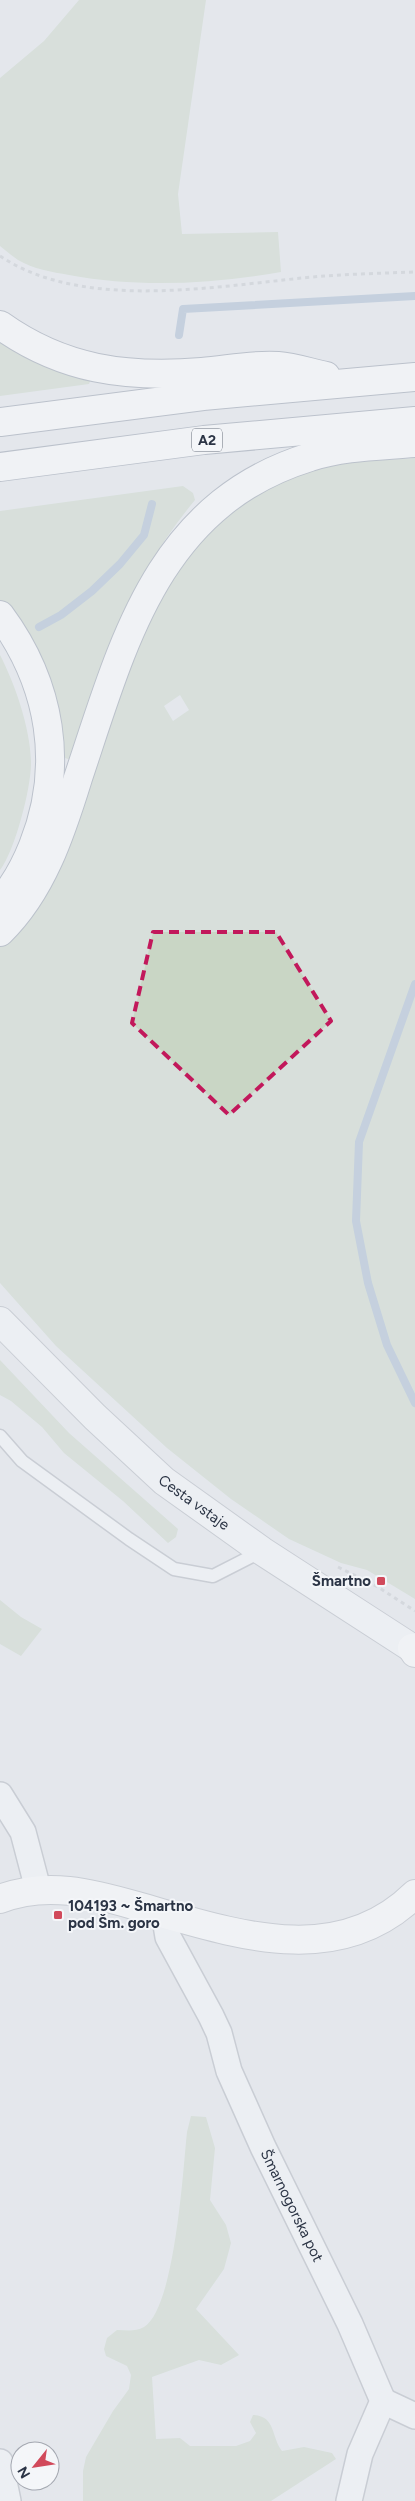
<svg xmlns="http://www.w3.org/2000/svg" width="415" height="2501" font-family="Figtree,sans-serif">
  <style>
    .green { fill: #c9d6c5; fill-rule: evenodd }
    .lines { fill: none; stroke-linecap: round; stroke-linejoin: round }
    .stream { stroke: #9fb4cc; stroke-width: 8 }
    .service-casing { stroke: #a9aeb7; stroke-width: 15 }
    .minor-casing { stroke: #a9aeb7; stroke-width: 28 }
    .tertiary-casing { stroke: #a9aeb7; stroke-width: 30 }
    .secondary-casing { stroke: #a9aeb7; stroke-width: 30 }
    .motorway-casing { stroke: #8b94a3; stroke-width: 30 }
    .path { stroke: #c2c5cb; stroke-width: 3; stroke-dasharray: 4 4; stroke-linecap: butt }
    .service { stroke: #f7f8fa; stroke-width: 12 }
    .minor { stroke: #f7f8fa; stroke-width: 25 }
    .tertiary { stroke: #f7f8fa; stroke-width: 28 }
    .secondary { stroke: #fff; stroke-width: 28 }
    .motorway { stroke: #fff; stroke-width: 28 }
    .marked { fill: none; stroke: #c2185b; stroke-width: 4; stroke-dasharray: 10 6; stroke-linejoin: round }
    .poi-dot { fill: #d1495b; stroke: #f4f6f9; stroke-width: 2 }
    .labels { text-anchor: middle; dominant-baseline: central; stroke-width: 4; stroke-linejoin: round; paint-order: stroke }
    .shield { fill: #f4f6f9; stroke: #676e7b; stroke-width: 1 }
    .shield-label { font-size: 14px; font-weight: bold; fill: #2b3445 }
    .street-label { font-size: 15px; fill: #2b3445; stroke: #f4f6f9 }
    .poi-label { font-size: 15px; font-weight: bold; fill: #2b3445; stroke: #f4f6f9; text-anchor: end }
  </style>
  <rect width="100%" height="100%" fill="#e4e7ec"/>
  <!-- green -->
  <g class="green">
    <path d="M79 0H206L178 194 182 234 278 232 281 272C210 284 140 288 69 275 52 272 33 269 18 260 12 256 6 251 0 246V78L44 41Z"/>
    <polygon points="0,339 91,379 89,384 0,396"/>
    <path d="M415 458V1599L367 1570 341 1563 289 1539 231 1499 167 1448 56 1346 0 1283V943L148 612 209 529 261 490 324 464ZM180 695 189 710 173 721 164 706Z"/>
    <path d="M183 486 193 493 195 500C129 579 102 664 74 761L62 757 8 608 0 601V511Z"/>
    <path d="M0 655C15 684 30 727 31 761 32 785 15 851 0 870Z"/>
    <polygon points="0,1360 69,1433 178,1529 176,1537 168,1543 123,1501 64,1453 42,1427 11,1401 0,1395"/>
    <polygon points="0,1600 21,1617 42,1629 21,1656 0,1644"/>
    <path d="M191 2116 206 2117 215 2148 210 2200 226 2225 231 2243 224 2269 196 2309 239 2355 221 2365 199 2360 152 2377 156 2439 180 2438 190 2446H236L250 2441 256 2433 250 2422 253 2415C276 2416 271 2437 282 2451L304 2447 332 2453 336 2459 271 2501H83V2471L86 2457 113 2411 129 2389 131 2375 127 2366 106 2356 104 2349 107 2338 117 2330C126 2330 135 2332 144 2327 175 2308 183 2170 187 2132Z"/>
  </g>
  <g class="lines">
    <!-- stream -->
    <g class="stream">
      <polyline points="179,335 183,309 415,296"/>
      <polyline points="39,627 61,615 92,591 120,564 144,535 152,504"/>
      <polyline points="415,984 359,1142 356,1221 368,1283 387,1345 415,1403"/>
    </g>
    <!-- service casing -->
    <g class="service-casing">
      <polyline id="service" points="0,1436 22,1461 129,1539 174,1569 213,1576 262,1551"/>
    </g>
    <!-- minor casing -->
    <g class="minor-casing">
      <g id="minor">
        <polyline points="0,1795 23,1832 38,1889"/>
        <path id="s1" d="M164 1913 168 1937 211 2016 219 2033 229 2071 263 2147 350 2324 383 2401 360 2454 349 2501"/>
        <polyline points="383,2401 415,2416"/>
        <polyline points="0,2462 8,2501"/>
      </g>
    </g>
    <!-- tertiary casing -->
    <g class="tertiary-casing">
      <g id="tertiary">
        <path id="s2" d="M0 1321 95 1417 164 1481 262 1551 415 1650"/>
      </g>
    </g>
    <!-- secondary casing -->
    <g class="secondary-casing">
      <g id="secondary">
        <polyline points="412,1648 415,1653"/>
        <path d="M0 1899C46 1881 92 1893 137 1906 230 1932 336 1972 415 1894"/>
      </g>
    </g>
    <!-- motorway casing -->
    <g class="motorway-casing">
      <g id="motorway">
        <path d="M0 325C63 370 126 378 202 372 227 370 253 364 278 366 294 367 311 373 326 376"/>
        <polyline points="0,422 203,396 415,377"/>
        <polyline points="0,467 204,440 415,421"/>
        <path d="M0 615C51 684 65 766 33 846 25 866 14 886 0 902"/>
        <path d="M0 932C42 891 61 833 78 778 123 644 157 504 310 457 343 446 381 446 415 443"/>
      </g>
    </g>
    <!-- path -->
    <g class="path">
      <path d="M0 256C87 314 225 284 324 276 354 274 385 273 415 272"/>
      <polyline points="338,1567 378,1587 415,1611"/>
    </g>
    <!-- service -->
    <use href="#service" class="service"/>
    <!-- minor -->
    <use href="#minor" class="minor"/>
    <!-- tertiary -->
    <use href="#tertiary" class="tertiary"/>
    <!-- secondary -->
    <use href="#secondary" class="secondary"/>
    <!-- motorway -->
    <use href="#motorway" class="motorway"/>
  </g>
  <!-- marked area -->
  <path d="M0 0H415V2501H0ZM153 932H276L331 1021 229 1115 132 1023Z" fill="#e4e7ec" fill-opacity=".55" fill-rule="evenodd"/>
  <path class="marked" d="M153 932H276L331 1021 229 1115 132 1023Z"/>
  <!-- markers -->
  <g class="poi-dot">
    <rect x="376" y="1576" width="10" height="10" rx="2.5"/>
    <rect x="53" y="1910" width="10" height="10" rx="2.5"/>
  </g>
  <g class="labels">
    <!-- shield labels -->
    <rect class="shield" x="192" y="428.5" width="30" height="23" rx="4"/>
    <g class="shield-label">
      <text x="207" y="440">A2</text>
    </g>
    <!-- street labels -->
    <g class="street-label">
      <text stroke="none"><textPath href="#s2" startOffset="266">Cesta vstaje</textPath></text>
      <text stroke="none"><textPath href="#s1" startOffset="321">Šmarnogorska pot</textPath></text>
    </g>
    <!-- poi labels -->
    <g class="poi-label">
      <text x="371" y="1581">Šmartno</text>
      <text x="68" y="1906" text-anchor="start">104193 ~ Šmartno<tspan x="68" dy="17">pod Šm. goro</tspan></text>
    </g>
  </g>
  <!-- north arrow -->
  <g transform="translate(35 2466) rotate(240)"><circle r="24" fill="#f4f6f9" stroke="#a4a8b1"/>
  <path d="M0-4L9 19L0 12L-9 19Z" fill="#d1495b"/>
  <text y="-8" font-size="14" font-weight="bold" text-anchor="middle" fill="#2b3445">N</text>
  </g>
</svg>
